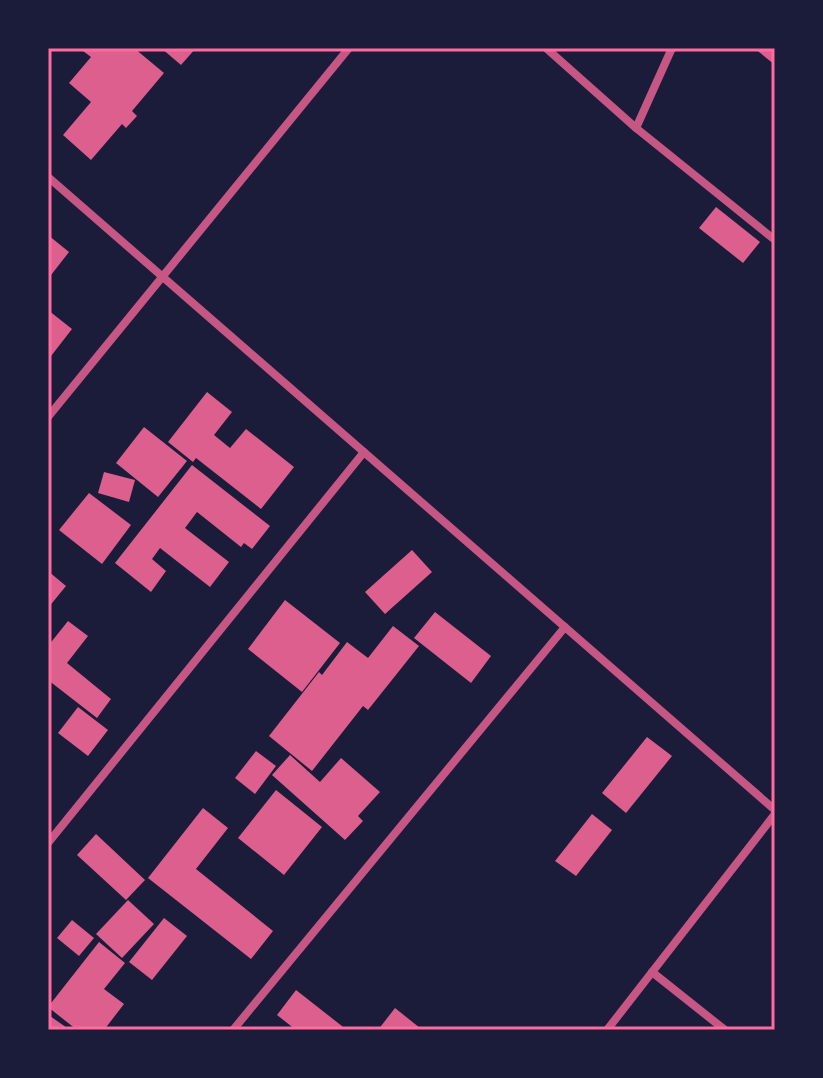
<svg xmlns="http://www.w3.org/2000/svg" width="823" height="1078" font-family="'Work Sans',sans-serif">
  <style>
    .building { fill: #dd5f8e }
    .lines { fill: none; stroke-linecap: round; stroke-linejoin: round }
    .minor { stroke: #c65784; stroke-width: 8 }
    .neatline { fill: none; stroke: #ff6b9d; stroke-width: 3 }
  </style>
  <rect width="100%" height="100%" fill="#1b1b3a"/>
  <!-- building -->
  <g class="building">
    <polygon points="79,48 134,48 164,73 132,111 137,116 126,128 122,124 91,160 63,135 91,102 69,83 91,57"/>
    <polygon points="161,48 196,48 181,65"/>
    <polygon points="754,48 775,48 775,65"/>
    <polygon points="716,207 760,242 743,263 699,228"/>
    <polygon points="48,235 69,252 48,279"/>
    <polygon points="48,310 72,329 48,360"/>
    <polygon points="207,392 232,412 214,435 230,448 246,429 294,467 261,509 196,458 193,462 168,442"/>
    <polygon points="144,427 187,461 158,497 116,463"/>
    <polygon points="192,465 270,526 252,549 244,543 241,547 197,512 185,528 229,562 210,587 160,548 152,559 166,571 151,592 115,563"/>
    <polygon points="104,472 135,480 129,502 98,493"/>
    <polygon points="89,493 131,525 102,564 59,530"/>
    <polygon points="412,550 432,572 385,614 365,592"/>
    <polygon points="48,571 66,586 48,608"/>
    <polygon points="285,600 340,643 302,692 248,649"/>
    <polygon points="435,612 491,656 471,683 414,638"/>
    <polygon points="68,621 88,636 67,663 111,699 97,718 48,680 48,646"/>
    <polygon points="393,626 419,646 368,710 363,706 312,771 269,736 319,672 322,675 347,642 368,658"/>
    <polygon points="78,707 108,730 88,756 58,733"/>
    <polygon points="647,737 672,756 626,813 602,793"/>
    <polygon points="256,751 276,766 255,794 235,778"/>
    <polygon points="290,755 320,782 341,758 380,792 358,816 363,821 345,840 272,775"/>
    <polygon points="276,790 322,827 284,875 238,838"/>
    <polygon points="203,808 228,828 196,869 273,931 251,959 148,878"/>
    <polygon points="592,814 612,830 576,876 555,861"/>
    <polygon points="96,834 145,880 126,900 77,855"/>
    <polygon points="128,900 154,924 122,958 96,934"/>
    <polygon points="164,918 187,936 152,980 129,962"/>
    <polygon points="72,920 94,938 79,956 57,938"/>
    <polygon points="99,942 125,963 104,989 124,1004 104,1030 77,1030 48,1007"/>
    <polygon points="296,990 347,1030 296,1030 277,1015"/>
    <polygon points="395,1008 420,1028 418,1030 378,1030"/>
    <polygon points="50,1016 70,1030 48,1030"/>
  </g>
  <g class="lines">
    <!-- minor -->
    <g class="minor">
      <polyline points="546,48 636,128 775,240"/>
      <polyline points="636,128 672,48"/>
      <polyline points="48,177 775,810"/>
      <polyline points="48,417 349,48"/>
      <polyline points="48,843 364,452"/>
      <polyline points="652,972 725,1030"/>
      <polyline points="233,1030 565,627"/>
      <polyline points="607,1030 775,814"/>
    </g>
  </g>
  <!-- border -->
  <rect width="823" height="1078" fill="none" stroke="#1b1b3a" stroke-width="100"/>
  <rect x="50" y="50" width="723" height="978" class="neatline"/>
</svg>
